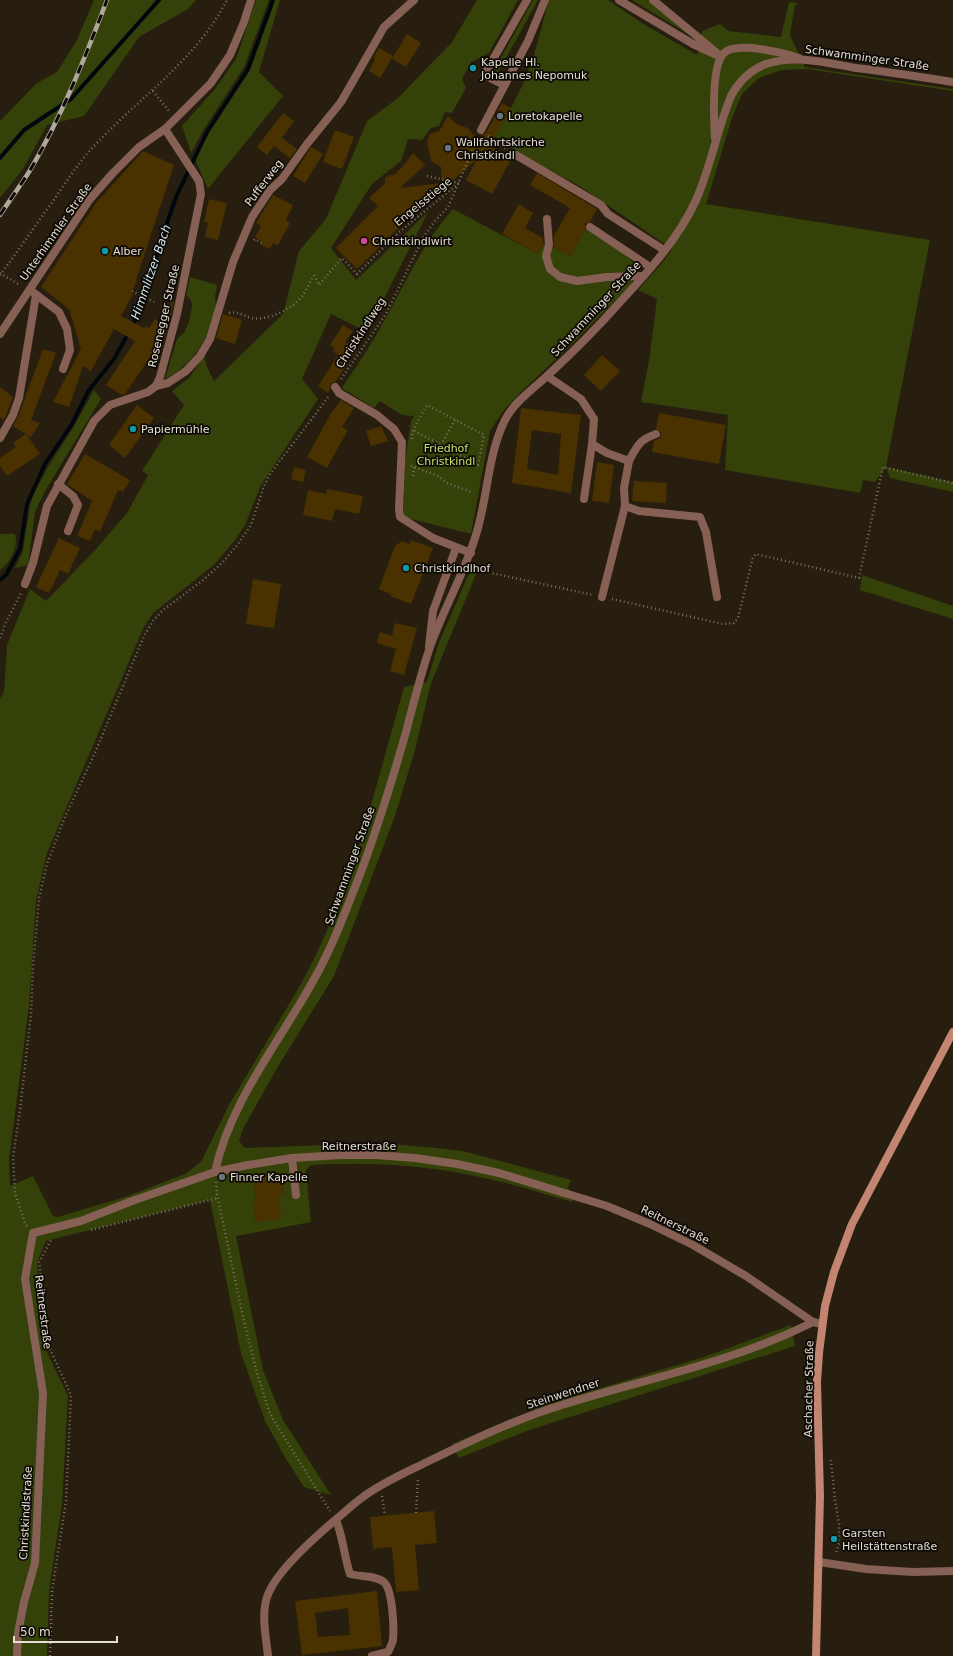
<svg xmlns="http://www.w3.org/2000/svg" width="953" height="1656" font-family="'DejaVu Sans',sans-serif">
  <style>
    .green { fill: #344108 }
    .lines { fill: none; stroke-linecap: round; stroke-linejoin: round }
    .stream { stroke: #00080d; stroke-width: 4 }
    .building { fill: #4a3100; fill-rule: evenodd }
    .path { stroke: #7a7265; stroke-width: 2.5; stroke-dasharray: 1 3; stroke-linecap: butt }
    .lane { stroke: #866054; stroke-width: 8 }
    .street { stroke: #866054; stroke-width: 8 }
    .secondary { stroke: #c18571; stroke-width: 8 }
    .rail-casing { stroke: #afa89d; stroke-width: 4.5 }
    .rail { stroke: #0d0904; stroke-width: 3; stroke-dasharray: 9; stroke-linecap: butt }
    .culture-dot { fill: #0f9aa8; stroke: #0d0904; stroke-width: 1.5 }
    .worship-dot { fill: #6b7280; stroke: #0d0904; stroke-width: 1.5 }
    .hotel-dot { fill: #d1479c; stroke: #0d0904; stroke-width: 1.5 }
    .labels { text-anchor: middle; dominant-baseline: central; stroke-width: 3.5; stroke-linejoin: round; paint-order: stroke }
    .street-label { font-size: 11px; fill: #e4ded4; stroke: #0d0904 }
    .poi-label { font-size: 11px; fill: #e4ded4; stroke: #0d0904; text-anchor: start }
    .park-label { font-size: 11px; fill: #c3e36e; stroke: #0d0904 }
    .water-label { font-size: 12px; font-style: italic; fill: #cee7f1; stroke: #0d0904 }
  </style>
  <rect width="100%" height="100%" fill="#271e0f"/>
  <!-- green -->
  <g class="green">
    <polygon points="94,0 196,0 188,9 139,37 84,116 47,125 23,169 0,198 0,121 37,83 57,72 77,40"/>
    <polygon points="256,0 269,0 244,67 204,129 191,153 182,126 215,89 236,59"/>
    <polygon points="275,0 280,0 259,72 283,96 208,189 195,159 209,133 250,70"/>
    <path d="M477 0H518L489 53 471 62 462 79 466 88 452 113 445 112 439 126 431 128 422 140 408 139 401 161 372 184 331 248 356 280 428 212 367 332 331 314 302 379 318 399 261 485 245 525 235 540 214 565 153 613 143 629 47 853 36 901 29 1006 9 1160 10 1186 33 1176 53 1216 58 1217 128 1196 185 1174 201 1162 229 1105 301 984 317 953 339 903 363 834 404 687 427 682 438 645 470 571 477 572 431 683 415 750 395 816 334 976 277 1068 243 1129 239 1141 245 1148 379 1143 435 1148 463 1151 571 1180 568 1187 573 1202C549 1196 526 1188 502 1182 440 1166 375 1161 311 1165L306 1170 311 1222 236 1236 263 1370 283 1420 331 1495 304 1487 286 1459 265 1421 241 1353 210 1200 46 1241 37 1262 46 1350 68 1396 62 1504 49 1592 47 1656H0V699L4 692 7 645 30 589 46 601 96 549 127 513 148 475 142 471 184 405 172 391 189 378 204 356 207 367 214 381 283 314 299 251 326 219 367 121 398 98 452 42Z"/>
    <polygon points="533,0 538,0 497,74 493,72"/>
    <polygon points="549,0 608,0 642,23 697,55 701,42 632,0 647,0 701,42 702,31 720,24 728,31 781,37 789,2 798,3 795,5 790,35 805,67 953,89 953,91 807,69 782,70 759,78 742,94 732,118 706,204 930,240 886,467 953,482 953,492 890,478 886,467 875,482 863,480 860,493 725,470 728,415 641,402 649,360 657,299 638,290 662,263 672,249 581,187 520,154 490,133 511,108 523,84 534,55"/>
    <path d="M453 209 538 254 544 243 570 256 586 228 623 253 635 264 632 284 573 343 519 394 504 410 490 431 471 534 403 517 405 463 411 421 414 416 402 415 380 401 374 408 342 388C353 371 365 354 375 337 401 294 419 247 453 209Z"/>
    <path d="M190 277 217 285C217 289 215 294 215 298 215 302 217 306 216 310 210 338 191 366 165 379L177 339 184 333 189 321 192 306 191 300 186 295Z"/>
    <polygon points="94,390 101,399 45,491 35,512 28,565 15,568 23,551 30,505 34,493 48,467 73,428"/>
    <path d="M0 534H15C19 546 10 563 0 570Z"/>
    <polygon points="862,575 953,606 953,619 860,590"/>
    <polygon points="791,1325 795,1346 529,1430 459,1458 452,1444 547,1404 704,1357"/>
  </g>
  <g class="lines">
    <!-- stream -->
    <g class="stream">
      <polyline points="0,158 24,130 71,99 159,0"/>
      <polyline points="132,327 149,287 159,246 176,197 207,132 248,69 273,0"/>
      <polyline points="0,580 6,575 20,549 27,504 45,464 72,424 89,390 114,359 129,332"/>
    </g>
  </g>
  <!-- building -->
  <g class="building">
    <polygon points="407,34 421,43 406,67 392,59"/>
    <polygon points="379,48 393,56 380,78 369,71 375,59 373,58"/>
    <polygon points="502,103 511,108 490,146 512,158 492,194 466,180 477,159 392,234 392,235 357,269 336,248 378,206 369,198 385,183 385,178 390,175 394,175 404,165 413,153 425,165 400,188 442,183 441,167 431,161 427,141 430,134 440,130 448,116 458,125 468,128 479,141 482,135 486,133"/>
    <polygon points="283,113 294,121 282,138 297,149 290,158 274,146 267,155 257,147"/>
    <polygon points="335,130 354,137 342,169 323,162"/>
    <polygon points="311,147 323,154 305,183 293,176"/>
    <polygon points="143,151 174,165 136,280 137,281 131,293 133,294 121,316 144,328 145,326 149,328 155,319 159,322 172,301 174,302 162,348 155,360 150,357 125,394 122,395 106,385 135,341 114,329 91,371 83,366 69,407 53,402 81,349 69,309 41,287 96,203"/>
    <polygon points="537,173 597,209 590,222 585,224 585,230 570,256 554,248 554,236 570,208 530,185"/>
    <polygon points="273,195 293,205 286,220 290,223 278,245 273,243 270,249 261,245 262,241 255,237 261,226 256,223"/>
    <polygon points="209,199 227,203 218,240 205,237 208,223 204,222"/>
    <polygon points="519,204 533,213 525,228 543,238 543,244 538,254 502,234"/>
    <polygon points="223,314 242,320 235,344 216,338"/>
    <polygon points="343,325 353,331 345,342 357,350 335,382 330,384 330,389 328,393 318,386 335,360 338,355 333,351 335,348 330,345"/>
    <polygon points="43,349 56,353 31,420 40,423 31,437 27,435 40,454 7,476 0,466 0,458 16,447 13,443 26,434 13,426 18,417"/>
    <polygon points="602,355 620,371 601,391 584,375"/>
    <polygon points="0,387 13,397 4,420 0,417"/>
    <polygon points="341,400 354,408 342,427 348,430 327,468 307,457 330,415"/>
    <polygon points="137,405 154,418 125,458 109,445"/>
    <path d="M521 408 581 415 571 493 512 483ZM532 430 561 434 558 475 527 469Z"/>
    <polygon points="659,413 726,425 719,464 652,452 654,441 660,438 661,435 661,432 656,429"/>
    <polygon points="381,426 388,441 371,446 366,431"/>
    <polygon points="85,454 130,480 123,492 118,490 100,532 95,529 90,541 77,536 92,501 67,484"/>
    <polygon points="597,462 614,465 609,503 592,501"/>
    <polygon points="294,467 306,470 303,482 291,479"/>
    <polygon points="634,481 667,483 666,503 632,501"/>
    <polygon points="327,489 363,496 359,514 335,509 332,521 303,515 308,490 326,494"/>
    <polygon points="59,538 80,548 68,574 60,570 49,593 36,587"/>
    <polygon points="411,540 433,548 411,604 390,596 391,594 379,589 395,546 402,541 409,544"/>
    <polygon points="253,579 281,584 274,628 246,624"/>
    <polygon points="395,623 417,628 404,675 390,671 396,649 377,643 380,632 392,636"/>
    <polygon points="282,1172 284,1194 279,1195 281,1219 255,1222 253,1203 256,1203 253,1175"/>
    <polygon points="434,1511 437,1543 415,1545 419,1590 396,1592 392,1547 373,1549 370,1517"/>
    <path d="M377 1591 382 1646 302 1655 295 1601ZM348 1608 350 1635 318 1637 315 1613Z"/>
  </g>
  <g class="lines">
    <!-- path -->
    <g class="path">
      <polyline points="153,91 169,111"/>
      <polyline points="488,136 508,150"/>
      <polyline points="427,176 459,183"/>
      <polyline points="254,240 255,239 262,243"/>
      <polyline points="0,273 20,285"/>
      <path d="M0 275C18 251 35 226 53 201 66 182 79 162 95 145 140 97 196 60 227 0"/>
      <polyline points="314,275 319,285 342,258 357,274 398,233 458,184"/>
      <polyline points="132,291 154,302"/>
      <path d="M229 313C239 311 243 316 252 318 269 321 294 308 303 295 307 289 310 282 313 276"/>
      <polyline points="341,379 386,314 424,236 435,221 448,207 477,140"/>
      <polyline points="412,439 413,430 427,405 484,435 478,465 413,430"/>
      <polyline points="441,445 455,420"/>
      <polyline points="411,466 438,476 447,483 471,492"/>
      <polyline points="413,476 414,467"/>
      <polyline points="473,569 593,595"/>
      <polyline points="612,599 723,624 734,623 738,618 753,557 756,554 859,578 883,467 953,483"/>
      <polyline points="0,638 6,622 21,593"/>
      <polyline points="216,1182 217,1194 243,1317 257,1373 270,1414 330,1511"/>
      <polyline points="27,1226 25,1223 15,1193 13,1158 20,1110 31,1014 33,966 39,898 47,864 64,819 94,755 144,636 153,621 163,610 202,581 223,562 238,544 251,525 264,486 270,474 329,396"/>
      <polyline points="91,1230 218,1198"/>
      <polyline points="831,1460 835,1500 839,1524 839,1543 836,1554"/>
      <polyline points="382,1496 385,1515"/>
      <polyline points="416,1513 418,1479"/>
      <polyline points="50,1656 52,1591 66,1501 71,1395 50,1349 39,1262 51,1240"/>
    </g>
    <!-- lane -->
    <g class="lane">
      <polyline points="653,0 717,53"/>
      <polyline points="504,85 484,75 527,0"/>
      <polyline points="481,130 528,41 545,0"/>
      <polyline points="516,155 601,205 608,214 664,250"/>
      <polyline points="547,219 549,245 546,256 550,269 560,277 577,281 607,277 643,276"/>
      <polyline points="590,227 650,267"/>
      <polyline points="34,293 59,312 67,329 70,350 63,369"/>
      <polyline points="547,376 581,399 594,419 592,444 584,499"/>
      <polyline points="335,387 339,393 377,415 394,429 402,442 399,509 400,517 433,538 471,553"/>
      <polyline points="0,438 13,415 19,398 36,295"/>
      <path d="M592 444 607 453 629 461C637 446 639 440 656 434"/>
      <polyline points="629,461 624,488 625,506 639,511 700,517 706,532 717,597"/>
      <polyline points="58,484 73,496 78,505 68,531"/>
      <polyline points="602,597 625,506"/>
      <polyline points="429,647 433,611 456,548"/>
      <polyline points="292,1158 296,1195"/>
      <path d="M336 1520C343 1537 344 1556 350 1574 361 1577 375 1575 384 1582 393 1591 394 1628 393 1640 392 1644 390 1648 388 1652L372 1656"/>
      <path d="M268 1656C266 1636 260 1611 269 1592 280 1568 314 1538 334 1521 344 1513 353 1504 363 1497 383 1482 407 1472 429 1461 472 1440 516 1419 562 1405 645 1379 734 1362 813 1322"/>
    </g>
    <!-- street -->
    <g class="street">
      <polyline points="619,0 693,44 721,57"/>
      <path d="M715 138C714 121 711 65 724 53 737 41 784 53 799 58"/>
      <polyline points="0,334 90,199 113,173 139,147 165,129 211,83 230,55 244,22 251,0"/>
      <polyline points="156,386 168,383 186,371 200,356 210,339 233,262 252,217 270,190 282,179 307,144 341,102 384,27 414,0"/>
      <polyline points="25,584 33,563 47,506 94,421 110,405 148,392 156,386 160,377 177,314 201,194 199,181 165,129"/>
      <path d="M215 1172C230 1102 278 1044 312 983 331 950 345 913 359 877 377 830 392 781 406 732 413 705 420 677 429 650 442 612 463 576 475 538 488 499 487 456 505 420 514 402 533 389 547 376 572 353 597 328 620 302 648 272 679 238 696 200 711 166 717 130 731 96 739 81 750 70 766 64 796 54 827 63 856 68 889 72 921 77 953 82"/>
      <polyline points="819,1562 866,1569 913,1572 953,1571"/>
      <polyline points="17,1656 18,1633 24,1602 35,1563 43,1393 25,1279 33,1233 81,1221 132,1201 215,1172 248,1165 292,1158 341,1155 376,1155 415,1158 457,1164 499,1173 607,1206 650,1224 693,1245 746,1276 813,1322 822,1324"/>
    </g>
    <!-- secondary -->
    <polyline class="secondary" points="816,1656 820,1496 817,1382 819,1353 825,1306 834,1272 852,1224 953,1032"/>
    <!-- rail casing -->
    <g class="rail-casing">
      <path id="rail" d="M0 215C10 200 20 186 29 172 61 118 85 58 107 0"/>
    </g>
    <!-- rail -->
    <use href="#rail" class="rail"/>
  </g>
  <!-- markers -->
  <g class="culture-dot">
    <circle cx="473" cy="68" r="4"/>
    <circle cx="105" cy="251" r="4"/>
    <circle cx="133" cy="429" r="4"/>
    <circle cx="406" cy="568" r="4"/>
    <circle cx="834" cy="1539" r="4"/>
  </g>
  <g class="worship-dot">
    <circle cx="500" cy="116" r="4"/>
    <circle cx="448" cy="148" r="4"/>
    <circle cx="222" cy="1177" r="4"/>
  </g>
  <circle class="hotel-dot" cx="364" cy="241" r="4"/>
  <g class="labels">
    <!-- street labels -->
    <g class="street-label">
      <text transform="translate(867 58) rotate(8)">Schwamminger Straße</text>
      <text transform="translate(264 183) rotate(-53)">Pufferweg</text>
      <text transform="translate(423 202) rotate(-39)">Engelsstiege</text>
      <text transform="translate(56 232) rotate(-55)">Unterhimmler Straße</text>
      <text transform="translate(596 309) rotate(-47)">Schwamminger Straße</text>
      <text transform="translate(164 316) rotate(-77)">Rosenegger Straße</text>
      <text transform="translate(361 333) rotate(-57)">Christkindlweg</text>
      <text transform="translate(350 866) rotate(-70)">Schwamminger Straße</text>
      <text x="359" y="1146">Reitnerstraße</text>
      <text transform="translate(675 1225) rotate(26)">Reitnerstraße</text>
      <text transform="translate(43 1312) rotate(83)">Reitnerstraße</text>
      <text transform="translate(809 1389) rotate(-89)">Aschacher Straße</text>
      <text transform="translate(563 1394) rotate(-18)">Steinwendner</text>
      <text transform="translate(26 1513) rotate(-87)">Christkindlstraße</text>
    </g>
    <!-- poi labels -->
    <g class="poi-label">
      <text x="481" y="62">Kapelle Hl.<tspan x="481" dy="13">Johannes Nepomuk</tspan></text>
      <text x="508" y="116">Loretokapelle</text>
      <text x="456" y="142">Wallfahrtskirche<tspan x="456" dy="13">Christkindl</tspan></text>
      <text x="372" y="241">Christkindlwirt</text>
      <text x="113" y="251">Alber</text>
      <text x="141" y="429">Papiermühle</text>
      <text x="414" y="568">Christkindlhof</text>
      <text x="230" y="1177">Finner Kapelle</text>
      <text x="842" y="1533">Garsten<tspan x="842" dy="13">Heilstättenstraße</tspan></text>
    </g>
    <!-- park labels -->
    <g class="park-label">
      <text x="446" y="448">Friedhof<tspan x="446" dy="13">Christkindl</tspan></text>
    </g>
    <!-- water labels -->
    <g class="water-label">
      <text transform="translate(151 272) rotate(-71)">Himmlitzer Bach</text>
    </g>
  </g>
  <!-- scale -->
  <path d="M14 1636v6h103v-6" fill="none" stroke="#e4ded4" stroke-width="2"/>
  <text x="20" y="1636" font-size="12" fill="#e4ded4" stroke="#0d0904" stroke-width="3" paint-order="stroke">50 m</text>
</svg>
